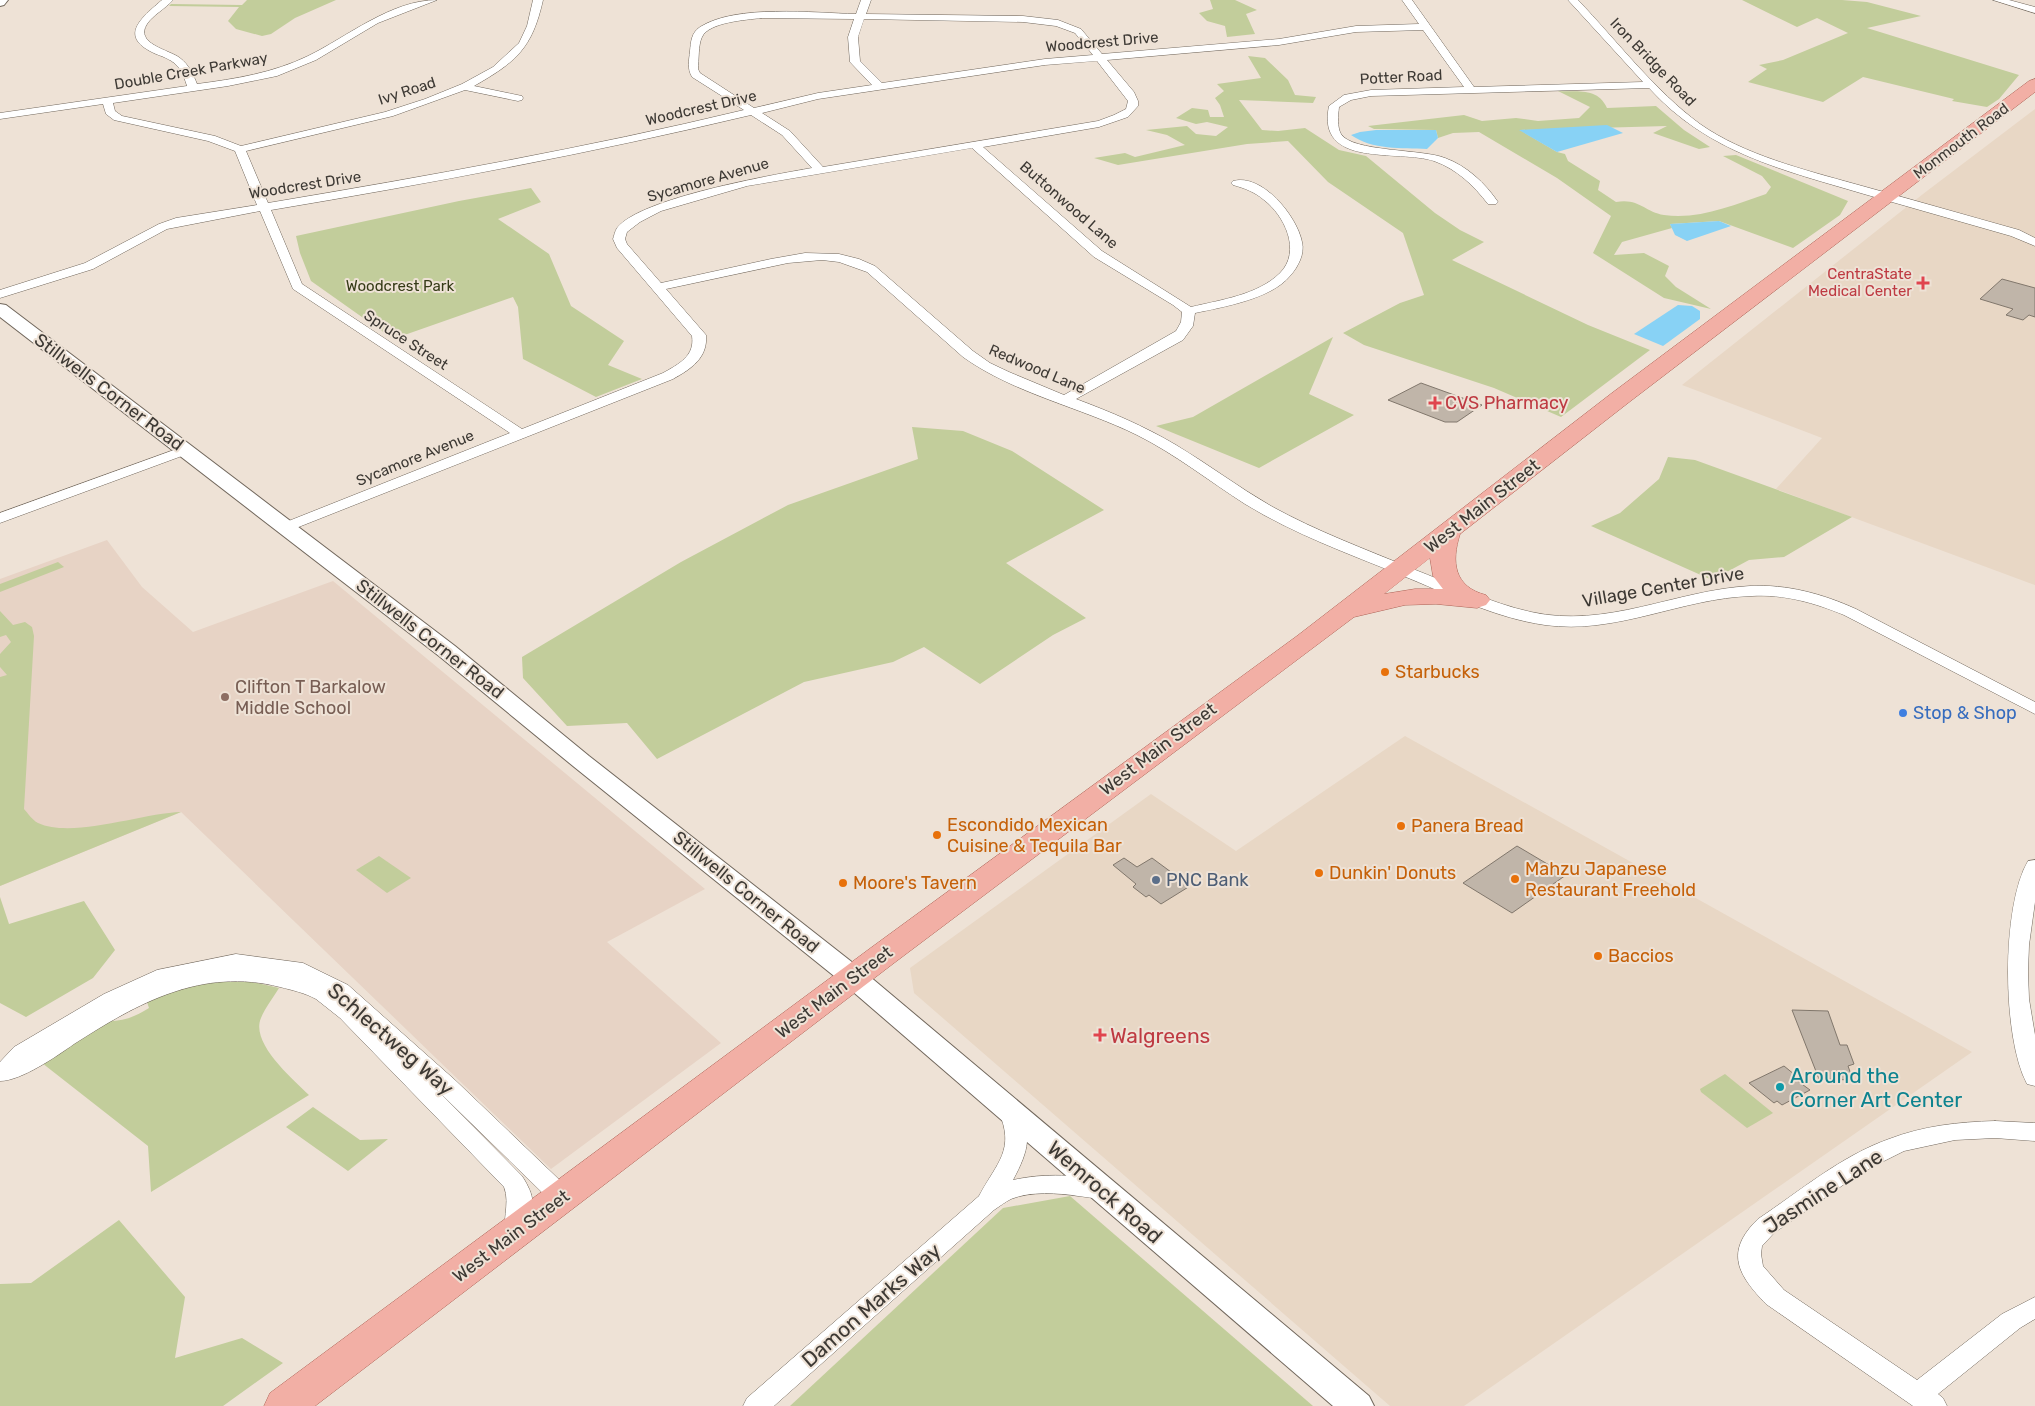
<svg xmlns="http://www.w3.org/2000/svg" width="2035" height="1406" font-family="Rubik,sans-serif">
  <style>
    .built { fill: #e8d7c5 }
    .education { fill: #e7d3c5 }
    .green { fill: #c2cd9b }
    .water { fill: #88d2f5 }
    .building { fill: #c0b5a9; stroke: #81776c }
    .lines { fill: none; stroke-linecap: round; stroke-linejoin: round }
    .minor-casing { stroke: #71675c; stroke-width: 1 }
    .tertiary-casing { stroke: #71675c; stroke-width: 2 }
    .primary-casing { stroke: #ad6356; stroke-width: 1 }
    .minor { fill: #fff; fill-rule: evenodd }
    .tertiary { fill: #fff; fill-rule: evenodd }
    .primary { fill: #f2afa5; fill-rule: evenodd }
    .health-dot { fill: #e0444e; stroke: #eee2d6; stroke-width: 2 }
    .food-dot { fill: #e8710a; stroke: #eee2d6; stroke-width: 2 }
    .education-dot { fill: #8d6e63; stroke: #eee2d6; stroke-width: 2 }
    .shop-dot { fill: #3f7fe0; stroke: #eee2d6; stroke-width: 2 }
    .service-dot { fill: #5c6f8a; stroke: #eee2d6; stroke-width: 2 }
    .culture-dot { fill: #0f9aa8; stroke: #eee2d6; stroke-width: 2 }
    .labels { text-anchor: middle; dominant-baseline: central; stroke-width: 4; stroke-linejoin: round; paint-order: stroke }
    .far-street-label { font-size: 15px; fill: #3d3934; stroke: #eee2d6 }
    .far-health-label { font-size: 15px; fill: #be3a42; stroke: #eee2d6; text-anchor: end }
    .far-park-label { font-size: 15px; fill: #353b17; stroke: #eee2d6 }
    .street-label { font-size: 18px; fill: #3d3934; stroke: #eee2d6 }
    .health-label { font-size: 18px; fill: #be3a42; stroke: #eee2d6; text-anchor: start }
    .food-label { font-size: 18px; fill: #c56008; stroke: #eee2d6; text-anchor: start }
    .education-label { font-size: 18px; fill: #785e54; stroke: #eee2d6; text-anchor: start }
    .shop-label { font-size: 18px; fill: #366cbe; stroke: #eee2d6; text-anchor: start }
    .service-label { font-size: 18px; fill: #4e5e75; stroke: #eee2d6; text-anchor: start }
    .near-health-label { font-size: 21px; fill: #be3a42; stroke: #eee2d6; text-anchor: start }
    .near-street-label { font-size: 21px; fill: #3d3934; stroke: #eee2d6 }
    .near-culture-label { font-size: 21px; fill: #0d838f; stroke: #eee2d6; text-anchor: start }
  </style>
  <rect width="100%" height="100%" fill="#eee2d6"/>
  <!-- built -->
  <g class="built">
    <polygon points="2035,109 2035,585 1776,489 1822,438 1682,385 1923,194"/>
    <polygon points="1405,736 1972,1052 1464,1406 1390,1406 914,993 910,968 1151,794 1236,851"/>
  </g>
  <!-- education -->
  <polygon class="education" points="107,540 142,587 193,632 333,581 705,889 607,942 721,1043 551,1169 181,812 0,886 0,579"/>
  <!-- green -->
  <g class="green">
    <polygon points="247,0 336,0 295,18 271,34 262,36 236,29 228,21 239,7 169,6 171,4 242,5"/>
    <polygon points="1210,0 1235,0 1257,10 1246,14 1255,34 1227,37 1225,26 1207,21 1199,13 1213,9"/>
    <polygon points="1742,0 1842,0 1867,2 1921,16 1867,28 2019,75 1999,99 1987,107 1952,101 1954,99 1863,77 1823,102 1748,82 1767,69 1759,65 1783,60 1848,33 1817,18 1797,27"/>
    <polygon points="1248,56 1265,58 1288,80 1295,95 1316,97 1313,103 1239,100 1262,130 1278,131 1305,128 1339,150 1366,156 1435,213 1460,230 1484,242 1452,260 1588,325 1650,350 1561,417 1494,388 1364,345 1343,333 1400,303 1424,295 1403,233 1328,182 1288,141 1247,144 1118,165 1094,158 1125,153 1135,157 1185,145 1167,135 1146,130 1187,126 1196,134 1216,136 1228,127 1207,122 1196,124 1176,118 1192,108 1208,110 1210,117 1224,117 1220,105 1215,98 1224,91 1217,84 1261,78"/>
    <path d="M1558 91C1577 92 1598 87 1607 108L1656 106 1684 130 1710 147 1699 149 1653 133 1667 126 1520 130 1557 152 1565 154 1568 161 1600 181 1598 190 1616 202C1640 198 1644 212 1664 215 1699 220 1733 205 1766 194L1771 187 1762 176 1723 156 1736 155 1848 201 1840 215 1793 248 1719 221 1670 224 1672 228 1622 242 1614 255 1644 253 1669 266 1665 276 1676 287 1711 309 1664 298 1593 253 1611 216 1557 178 1479 132 1453 133 1438 138 1436 130 1374 129 1368 126 1464 115 1482 121 1516 118 1538 121 1579 118 1590 107Z"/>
    <polygon points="531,188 541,202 498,219 549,254 571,306 624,341 608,365 642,379 596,397 523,359 518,307 513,297 393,339 311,281 300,253 296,236 459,201"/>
    <polygon points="1333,337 1309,394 1354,415 1259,468 1156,426 1193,417"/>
    <polygon points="912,427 963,431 1012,451 1104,510 1006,563 1086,618 1053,635 980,684 924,647 893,662 804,682 657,759 627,723 567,726 523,678 522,657 681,562 788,505 918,459"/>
    <polygon points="1668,457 1695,460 1852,517 1784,557 1749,560 1712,580 1591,526 1620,513 1659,479"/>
    <polygon points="58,562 64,567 0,592 0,584"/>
    <path d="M0 611 13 625 25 622 32 627 34 636 24 809C28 813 32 820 38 823 73 839 142 813 181 812L0 886V677L7 675 0 667V654L11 642 6 635 0 637Z"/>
    <polygon points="379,856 411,878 387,893 356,870"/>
    <polygon points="0,897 9,924 84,901 115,950 93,978 26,1017 0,1003"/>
    <path d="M209 982H253L279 988C273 998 265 1008 261 1018 250 1043 293 1079 309 1095L151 1192 148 1146 42 1063 105 1021C122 1022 135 1017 149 1008L146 999Z"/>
    <polygon points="1725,1074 1773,1113 1747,1128 1701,1092 1700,1089"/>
    <polygon points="313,1107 360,1140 388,1139 348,1171 286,1127"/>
    <polygon points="1070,1196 1313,1406 790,1406 1003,1208"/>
    <polygon points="119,1220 185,1297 175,1358 242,1338 283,1363 223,1406 0,1406 0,1284 31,1283"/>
  </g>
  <!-- water -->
  <g class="water">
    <polygon points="1607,125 1623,133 1557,152 1519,130"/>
    <path d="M1376 130H1436L1438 138 1427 149C1402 148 1372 150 1351 135L1360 132Z"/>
    <polygon points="1719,221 1731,226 1687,241 1675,235 1670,224"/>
    <polygon points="1678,305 1692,306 1700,311 1700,319 1663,346 1634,334"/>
  </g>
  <!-- building -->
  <g class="building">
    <polygon points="2002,279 2035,288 2035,317 2029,315 2023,320 2006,315 2013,309 1980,299"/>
    <polygon points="1421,383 1482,405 1457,422 1445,422 1388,400"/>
    <polygon points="1517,846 1566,875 1512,913 1463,883"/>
    <polygon points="1124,858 1137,867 1152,858 1190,886 1161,904 1149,895 1146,897 1133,887 1136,884 1113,865"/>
    <polygon points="1792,1010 1828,1011 1840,1045 1847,1045 1854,1064 1848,1066 1853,1080 1819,1079"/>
    <polygon points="1784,1066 1800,1079 1795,1079 1810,1090 1782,1105 1777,1101 1774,1103 1749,1083"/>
  </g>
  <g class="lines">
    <!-- minor casing -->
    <g class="minor-casing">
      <g id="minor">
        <path d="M162 0H173C165 9 153 15 147 24 134 44 170 50 180 58 189 65 193 74 197 84 235 79 273 73 308 56 347 37 391 0 437 0L378 23 316 60 277 76 228 86 113 103 115 111 122 116 215 136 241 146 385 112 425 99 462 84 493 67 519 43 527 26 533 0H543C532 49 516 62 474 86L522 96 523 98 522 100 518 101 465 90 393 116 246 151 268 203C428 176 586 148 744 110L692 77C687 68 689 61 690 51 691 42 691 33 700 27 736 4 814 13 856 14L861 0H871L866 14 1023 16 1058 20 1081 29 1102 54 1279 39 1356 26 1419 24 1402 0H1412L1474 87 1643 82 1568 0H1578C1617 41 1655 91 1700 124 1744 155 1805 170 1855 184 1910 199 1965 215 2019 230L2035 238V246L2011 236C1962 222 1913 208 1864 194 1783 170 1708 153 1649 88L1371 96 1351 100 1339 107C1338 116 1337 127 1341 134 1352 152 1423 149 1445 158 1467 166 1485 183 1498 202L1496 204H1488C1474 186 1457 169 1434 161 1398 149 1316 169 1329 106L1344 95 1371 90 1464 87 1423 30 1356 32 1279 45 1107 60 1134 92 1138 101V106L1128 117 1099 127 983 147 1102 251 1191 307C1220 300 1258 295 1280 273 1302 251 1284 215 1264 200 1255 192 1244 188 1233 185L1231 183 1233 181C1262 173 1297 216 1302 242 1305 254 1298 267 1290 276 1271 299 1223 307 1195 313L1193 326 1183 340 1076 399C1111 412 1144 426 1176 445 1208 464 1238 487 1271 506 1316 531 1365 549 1413 569 1452 584 1490 603 1531 612 1607 629 1676 590 1750 586 1787 584 1823 594 1856 609L2035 702V714L1844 615C1815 603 1784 594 1752 596 1681 598 1617 635 1545 625 1495 618 1448 594 1401 575 1349 554 1294 534 1245 504 1209 481 1175 454 1137 435 1080 407 1015 394 963 357L867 272 839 262 822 260 788 263 666 289 706 335C708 358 691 369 673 379L291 530H281L278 527 281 524 510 433 293 289 260 211 167 229 93 269 0 298V290L85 263 159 224 176 218 257 205 235 151 208 141 114 120 106 114 103 104 0 119V113L187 86C185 80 183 73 179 68 173 60 164 57 156 54 117 37 141 18 162 0ZM761 18 854 19 848 37 850 62 872 85 818 93 754 108 700 73 698 69C699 60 698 45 702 37 709 22 746 20 761 18ZM864 19 1023 22 1056 26 1075 33 1093 55 1045 59 882 83 860 61 858 37ZM1097 61 1128 101 1126 109 1114 115 1098 121 823 167 790 131 762 113 818 99 1045 65ZM751 115 782 135 812 168C772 175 640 198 617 228 615 231 614 236 613 239L617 248 692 336C695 356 679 364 663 373L522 429 302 284 271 210C432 183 592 153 751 115ZM972 148 1094 257 1173 305 1182 312 1181 322 1176 331 1064 395 1009 372 990 363 973 351 875 266 859 259 839 254 805 253 771 259 661 283 627 244 625 239 627 232 640 222 661 211 747 186Z"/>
        <polygon points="1993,0 2009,0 2035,7 2035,13"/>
        <polygon points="185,446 190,447 192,450 190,453 0,523 0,513"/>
        <path d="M2035 860V902L2029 945 2028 972 2029 999 2035 1035V1086L2027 1084C2002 1038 2001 906 2028 861Z"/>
        <path d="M236 954 303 963 348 985 455 1080 570 1190 574 1197 570 1204 562 1206 554 1204 432 1085 522 1176C526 1182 531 1191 532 1198 532 1210 530 1227 524 1238L516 1241 508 1238C500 1222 511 1205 504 1187L340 1018C332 1012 324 1005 316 999 305 993 292 990 280 987 202 967 138 1003 74 1044 57 1056 21 1081 0 1081V1062L14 1047 104 994 157 970Z"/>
        <path d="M1009 1101 1017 1104C1033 1134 1029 1150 1013 1180 1044 1173 1079 1174 1109 1183L1113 1190 1109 1197C1098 1200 1089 1197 1078 1196 1058 1193 1031 1191 1011 1199 1005 1202 1000 1206 994 1210L774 1406H743L747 1398 979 1196C997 1162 1016 1150 998 1110L1001 1104Z"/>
        <path d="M1995 1121 2035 1123V1141L1995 1138 1955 1140 1904 1151 1872 1167 1843 1185 1774 1233 1762 1246 1761 1254 1763 1266 1784 1290 1917 1380 2002 1314 2035 1297V1319L2020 1328 1938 1394 1943 1398 1947 1406H1913L1766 1304C1738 1275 1724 1252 1758 1219 1800 1191 1841 1156 1889 1139 1923 1126 1958 1122 1995 1121Z"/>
      </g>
    </g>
    <!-- tertiary casing -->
    <g class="tertiary-casing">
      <g id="tertiary">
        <polygon points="0,0 8,0 4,5 0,6"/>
        <polygon points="0,304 6,305 455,646 589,756 862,970 1369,1396 1374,1406 1333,1406 844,984 573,766 439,656 0,317"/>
      </g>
    </g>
    <!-- primary casing -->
    <g class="primary-casing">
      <path id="primary" d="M2035 79V92L1628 403 1460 534C1451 562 1454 587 1486 595L1490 600 1486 605 1477 608 1436 604 1405 605 1354 617 894 963 315 1406H264L270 1393 872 947 1297 636 1612 393 2029 81ZM1430 558 1433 576 1443 589H1415L1384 594Z"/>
    </g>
    <!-- minor -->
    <use href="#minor" class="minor"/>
    <!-- tertiary -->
    <use href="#tertiary" class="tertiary"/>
    <!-- primary -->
    <use href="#primary" class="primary"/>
  </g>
  <!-- markers -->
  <g class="health-dot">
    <path d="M1920.5 275.5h5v5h5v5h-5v5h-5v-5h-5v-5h5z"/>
    <path d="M1432.5 395.5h5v5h5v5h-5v5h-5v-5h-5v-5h5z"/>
    <path d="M1097.5 1027.5h5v5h5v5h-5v5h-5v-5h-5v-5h5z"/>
  </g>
  <g class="food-dot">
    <circle cx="1385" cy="672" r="5"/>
    <circle cx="1401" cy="826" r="5"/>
    <circle cx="937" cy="835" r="5"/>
    <circle cx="1319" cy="873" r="5"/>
    <circle cx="1515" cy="879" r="5"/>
    <circle cx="843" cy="883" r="5"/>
    <circle cx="1598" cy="956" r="5"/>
  </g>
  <circle class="education-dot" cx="225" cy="697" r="5"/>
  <circle class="shop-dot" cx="1903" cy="713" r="5"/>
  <circle class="service-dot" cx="1156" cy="880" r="5"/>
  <circle class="culture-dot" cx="1780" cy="1087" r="5"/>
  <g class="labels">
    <!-- far-street labels -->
    <g class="far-street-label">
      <text transform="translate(1102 42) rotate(-5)">Woodcrest Drive</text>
      <text transform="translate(1653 62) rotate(46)">Iron Bridge Road</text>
      <text transform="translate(191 71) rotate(-10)">Double Creek Parkway</text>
      <text transform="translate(1401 77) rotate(-3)">Potter Road</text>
      <text transform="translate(407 91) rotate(-18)">Ivy Road</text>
      <text transform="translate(701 108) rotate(-13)">Woodcrest Drive</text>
      <text transform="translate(1961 141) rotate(-37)">Monmouth Road</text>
      <text transform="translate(708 180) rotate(-16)">Sycamore Avenue</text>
      <text transform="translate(305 185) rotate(-9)">Woodcrest Drive</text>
      <text transform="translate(1069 205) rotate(41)">Buttonwood Lane</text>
      <text transform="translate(406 340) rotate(33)">Spruce Street</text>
      <text transform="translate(1037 369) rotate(23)">Redwood Lane</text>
      <text transform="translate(415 458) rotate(-22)">Sycamore Avenue</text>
    </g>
    <!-- far-health labels -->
    <g class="far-health-label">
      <text x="1912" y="274">CentraState<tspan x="1912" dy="17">Medical Center</tspan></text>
    </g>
    <!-- far-park labels -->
    <g class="far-park-label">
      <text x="400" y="286">Woodcrest Park</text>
    </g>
    <!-- street labels -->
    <g class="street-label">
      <text transform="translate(109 392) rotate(37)">Stillwells Corner Road</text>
      <text transform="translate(1482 506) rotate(-38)">West Main Street</text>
      <text transform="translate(1663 587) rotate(-10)">Village Center Drive</text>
      <text transform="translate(430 639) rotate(38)">Stillwells Corner Road</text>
      <text transform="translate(1158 749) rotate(-37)">West Main Street</text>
      <text transform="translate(746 892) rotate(39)">Stillwells Corner Road</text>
      <text transform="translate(834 992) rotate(-37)">West Main Street</text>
      <text transform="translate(511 1236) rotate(-37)">West Main Street</text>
    </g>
    <!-- health labels -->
    <g class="health-label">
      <text x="1445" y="403">CVS Pharmacy</text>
    </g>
    <!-- food labels -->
    <g class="food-label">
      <text x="1395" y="672">Starbucks</text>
      <text x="947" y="825">Escondido Mexican<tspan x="947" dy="21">Cuisine &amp; Tequila Bar</tspan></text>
      <text x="1411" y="826">Panera Bread</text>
      <text x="1525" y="869">Mahzu Japanese<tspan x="1525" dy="21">Restaurant Freehold</tspan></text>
      <text x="1329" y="873">Dunkin' Donuts</text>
      <text x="853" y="883">Moore's Tavern</text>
      <text x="1608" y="956">Baccios</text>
    </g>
    <!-- education labels -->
    <g class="education-label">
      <text x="235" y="687">Clifton T Barkalow<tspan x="235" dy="21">Middle School</tspan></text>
    </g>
    <!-- shop labels -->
    <g class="shop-label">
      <text x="1913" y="713">Stop &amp; Shop</text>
    </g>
    <!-- service labels -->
    <g class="service-label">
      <text x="1166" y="880">PNC Bank</text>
    </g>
    <!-- near-health labels -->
    <g class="near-health-label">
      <text x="1110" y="1035">Walgreens</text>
    </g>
    <!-- near-street labels -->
    <g class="near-street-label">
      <text transform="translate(391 1039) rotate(41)">Schlectweg Way</text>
      <text transform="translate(1823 1191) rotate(-33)">Jasmine Lane</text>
      <text transform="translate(1105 1192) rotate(41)">Wemrock Road</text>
      <text transform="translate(871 1305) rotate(-41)">Damon Marks Way</text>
    </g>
    <!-- near-culture labels -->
    <g class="near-culture-label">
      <text x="1790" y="1075">Around the<tspan x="1790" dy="24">Corner Art Center</tspan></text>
    </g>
  </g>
</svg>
